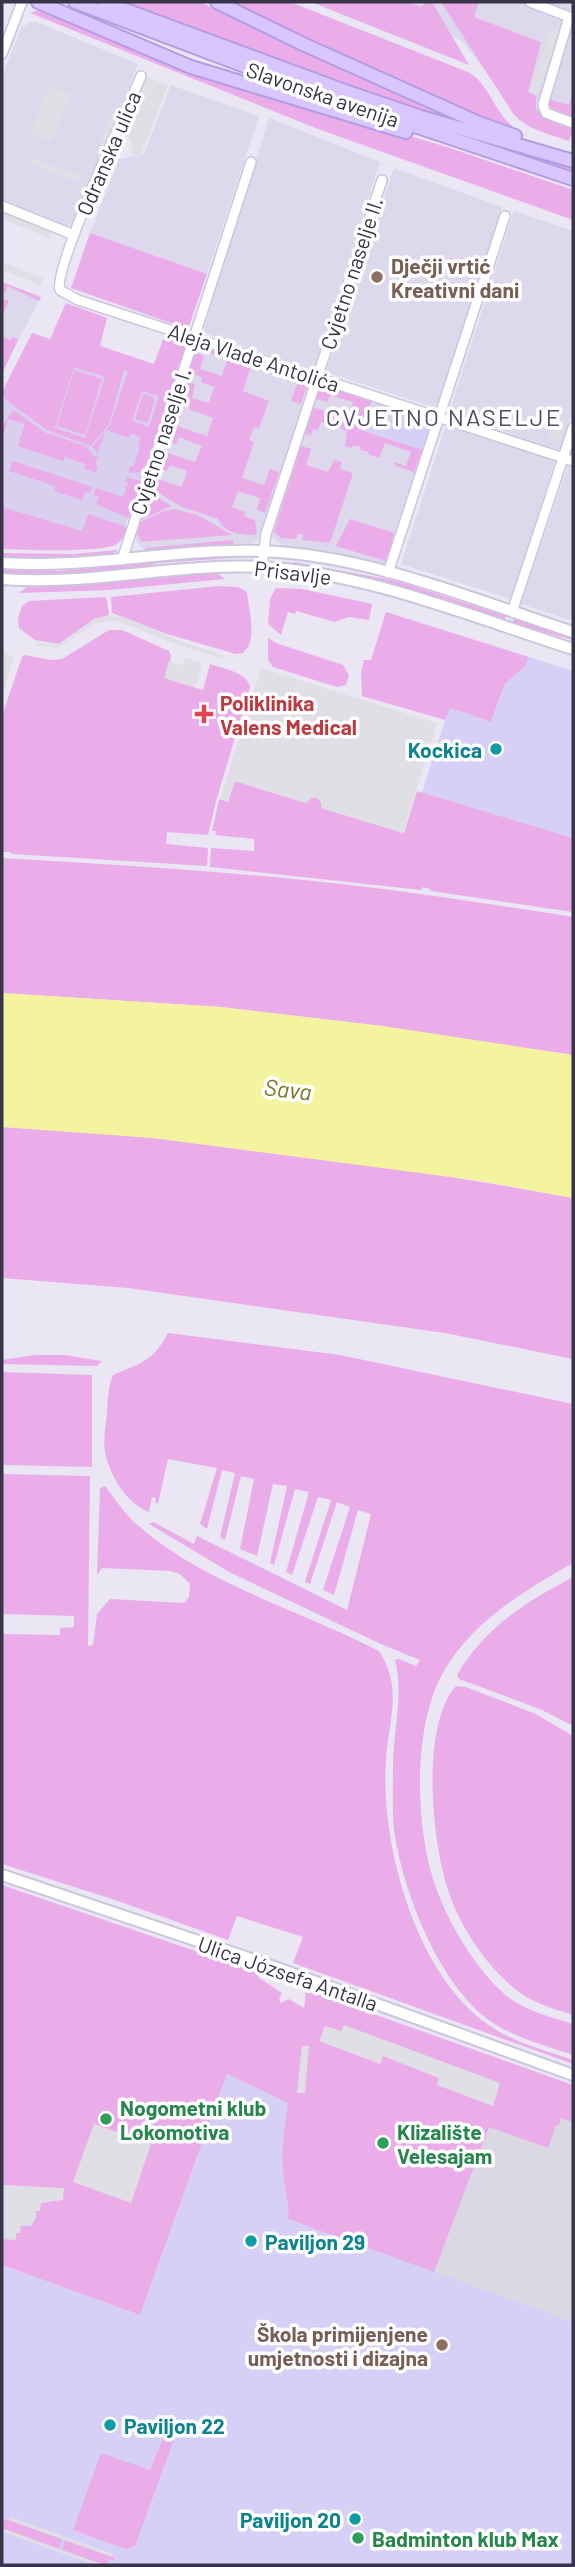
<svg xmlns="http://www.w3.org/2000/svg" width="575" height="2567" font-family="Barlow,sans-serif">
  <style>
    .residential { fill: #ded8ec }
    .commercial { fill: #d6d0f7 }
    .industrial { fill: #dad8e3 }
    .education { fill: #d9cfee }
    .green { fill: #ebade9; fill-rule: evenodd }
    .parking { fill: #e0dfe5 }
    .water { fill: #f4f39f }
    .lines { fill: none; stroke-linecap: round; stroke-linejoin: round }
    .minor-casing { stroke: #cbc5de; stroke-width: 12 }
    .tertiary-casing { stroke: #cbc5de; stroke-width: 14 }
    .secondary-casing { stroke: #b29ce3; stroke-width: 16 }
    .minor { stroke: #fff; stroke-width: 9 }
    .tertiary { stroke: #fff; stroke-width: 10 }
    .secondary { stroke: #d9c6ff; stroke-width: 12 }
    .education-dot { fill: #8d6e63; stroke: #fff; stroke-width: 2.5 }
    .health-dot { fill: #e0444e; stroke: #fff; stroke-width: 2.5 }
    .culture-dot { fill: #0f9aa8; stroke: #fff; stroke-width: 2.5 }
    .leisure-dot { fill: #2e9e5b; stroke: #fff; stroke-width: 2.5 }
    .labels { text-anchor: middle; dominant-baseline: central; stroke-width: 7; stroke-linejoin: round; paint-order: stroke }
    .street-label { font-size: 21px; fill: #393548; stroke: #fff }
    .education-label { font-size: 21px; font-weight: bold; fill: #785e54; stroke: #fff; text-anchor: start }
    .health-label { font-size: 21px; font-weight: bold; fill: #be3a42; stroke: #fff; text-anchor: start }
    .culture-label { font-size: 21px; font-weight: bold; fill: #0d838f; stroke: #fff; text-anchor: end }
    .leisure-label { font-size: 21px; font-weight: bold; fill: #27864d; stroke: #fff; text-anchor: start }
    .water-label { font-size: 23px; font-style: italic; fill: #76761f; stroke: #fff }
    .quarter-label { font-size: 24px; letter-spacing: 2px; fill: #514c6b; stroke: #fff }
  </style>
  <rect width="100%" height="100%" fill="#eae6f4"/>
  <!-- residential -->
  <g class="residential">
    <polygon points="375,2 573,2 573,131 527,124 461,40"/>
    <polygon points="31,22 37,22 138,64 77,218 69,225 64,226 2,201 2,76 21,28"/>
    <polygon points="171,85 259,116 207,274 90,233 119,159 144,154"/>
    <polygon points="269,118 380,162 313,370 203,332"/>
    <polygon points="394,168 502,207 436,408 326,372"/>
    <polygon points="514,211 573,231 573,410 560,450 449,413"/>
    <polygon points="2,282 39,301 12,352 2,347"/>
    <polygon points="196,343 312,379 258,540 248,545 145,550 138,545 134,535"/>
    <polygon points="320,383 377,400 366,431 424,451 389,561 383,566 325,552 285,548 272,537 272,527"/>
    <polygon points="446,425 555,461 511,599 401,564"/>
    <polygon points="568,466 573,468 573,621 521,604"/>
  </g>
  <!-- commercial -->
  <g class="commercial">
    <polygon points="377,400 432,420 424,451 366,431"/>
    <polygon points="529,657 573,671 573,838 422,793 449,708 491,722 504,685 525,666"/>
    <polygon points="307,1994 573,2088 573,2565 2,2565 2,2265 140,2315 227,2074 286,2102 295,2031 306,2005"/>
  </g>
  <!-- industrial -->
  <polygon class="industrial" points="573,2088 573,2322 434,2272 489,2126"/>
  <!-- education -->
  <polygon class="education" points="34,334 173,381 122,535 2,543 2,397"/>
  <!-- green -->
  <g class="green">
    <polygon points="90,2 573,167 573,170 524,158"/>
    <polygon points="118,2 200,2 442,115 440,118 338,85"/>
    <path d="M231 2H290L468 72C494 86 493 122 529 136L499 127 397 81Z"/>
    <polygon points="311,2 408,2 422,7 424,2 432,2 469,65"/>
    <path d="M441 2H479L474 17 541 42 528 92 536 96V109L544 116 573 127V135H571L569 141C549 134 529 130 514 115Z"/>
    <polygon points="36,11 47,12 180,67 447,147 573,190 573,220 318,129 30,13"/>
    <polygon points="573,92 573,119 548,109 548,99 569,105"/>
    <polygon points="90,233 207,274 188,329 71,288"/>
    <polygon points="2,282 41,297 39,301 8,286 2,298 9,301 2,316"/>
    <path d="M66 303 107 318 100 346 154 364 165 334 187 341 148 463 140 472 128 473 131 466H134L140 446 138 445 140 437 131 434 129 438 106 430 98 452 92 447 110 425 128 371 124 370 109 424 91 446 47 430 6 400 3 395 2 397V392L32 333 50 339ZM74 367 105 377 85 438 55 428ZM142 391 159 396 149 427 132 421Z"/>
    <polygon points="2,336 10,340 13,337 18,340 2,374"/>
    <path d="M208 348 252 363 243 391 269 401 259 428 254 427 249 440 254 442 242 478 264 485 270 469 279 472 265 513 257 510 260 498 238 491 232 507 245 512 244 516 255 520 257 533 254 535C240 535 224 533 218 519L182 507 151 488 154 478 182 487 187 471 170 465 167 471 157 467 162 451 195 462 202 446 179 437 176 444 166 440 175 412 181 414 177 426 207 436 213 418 189 409 190 405 179 401 185 381 195 384 192 398 209 403 214 387 201 382 202 377 188 373 195 352 204 356 200 369 222 376 227 360 207 352Z"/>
    <polygon points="74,370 102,379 85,435 57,426"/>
    <polygon points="299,379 308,382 301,404 291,401"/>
    <polygon points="321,385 326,385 372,400 365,420 361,419 358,429 422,450 414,472 394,465 395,462 406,466 411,452 385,443 379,458 368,454 369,452 360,450 361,447 353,445 352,448 345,446 347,431 321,422 318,430 313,429 311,436 305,434 313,407 348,419 353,402 330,395 327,402 316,399"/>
    <polygon points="143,394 155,398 148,423 135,419"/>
    <polygon points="13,410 46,433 86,446 93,456 98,457 95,465 98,466 96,473 84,468 85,464 65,457 63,461 18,446 25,424 8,419 2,439 2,426"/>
    <polygon points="301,446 311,449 306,465 328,472 334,460 342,462 340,469 353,473 330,543 302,540 303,535 298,533 296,539 281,538 274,532"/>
    <polygon points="13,461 92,487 89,493 85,492 82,500 54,491 55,486 9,471"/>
    <polygon points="127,477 142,481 129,518 96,504 99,497 94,495 96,488 123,497 128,483 125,482"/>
    <polygon points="150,492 171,506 141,520 149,494"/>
    <path d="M2 507 82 531 88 514 127 527C125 535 123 539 117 544 105 553 20 550 2 549Z"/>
    <polygon points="174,509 198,515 232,535 141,542 137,533 140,522 164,511"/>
    <polygon points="350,519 394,533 386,561 336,546"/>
    <polygon points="233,540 233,545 150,551 145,548"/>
    <path d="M118 550C102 564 24 560 2 558V553L74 554Z"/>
    <polygon points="232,555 232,558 159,563 135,569 85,574 2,574 2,568 60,571"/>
    <polygon points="294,562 397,581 506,616 504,622 360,576 293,564"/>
    <polygon points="215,572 225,579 109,590 19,593 28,586 74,585"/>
    <path d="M219 586 238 587 247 592C249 611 258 640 243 653L236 654 167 634 112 613 111 597Z"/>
    <polygon points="276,588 302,589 372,604 369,620 349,617 335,622 296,611 295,614 288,612 281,635 268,624 270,599"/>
    <polygon points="105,597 107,600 109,615 94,619 59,644 35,640 19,628 18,619 22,606 29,601"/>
    <polygon points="386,612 529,657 525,666 504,685 491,722 450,708 445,720 362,696 361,672 364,660 371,660"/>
    <polygon points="516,619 573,638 573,640 513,624 513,620"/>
    <path d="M109 630H122L169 651 171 656 167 679 203 690 210 664C224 669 247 672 250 687L217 798 208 835 167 832 166 844 208 848 207 866 12 854 10 852H3L2 854V716L22 657 24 655 52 660 62 659Z"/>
    <polygon points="268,638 276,643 343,665 349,675 346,685 337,687 273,667 268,660"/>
    <polygon points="235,781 306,803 311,798 316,797 321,802 322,808 404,833 417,791 573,838 573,912 431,891 430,889 423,887 421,890 210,867 211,848 254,851 254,839 215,835 216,831 212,831 219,799 228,801"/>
    <path d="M2 858C103 864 204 870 304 880 394 889 484 903 573 917V1055L382 1026 221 1007 2 993Z"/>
    <path d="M2 1127C193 1136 385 1164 573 1198V1359L445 1333 128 1288 2 1278Z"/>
    <path d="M168 1333 340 1355 573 1404V1563C525 1590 472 1622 444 1671 413 1724 415 1821 433 1879 446 1919 471 1962 501 1991 521 2010 548 2016 573 2024V2055C546 2046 513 2037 490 2021 438 1983 403 1892 394 1830 392 1809 393 1787 393 1766 393 1730 404 1696 395 1660L399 1659 416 1666 420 1660 383 1645 231 1573 149 1524 153 1522 194 1544 197 1536 347 1610 371 1514 358 1510 334 1595 323 1590 350 1507 337 1502 310 1584 305 1582 331 1500 318 1497 292 1575 286 1572 309 1492 295 1489 274 1565 270 1563 287 1486 273 1484 257 1556 240 1549 254 1479 241 1476 225 1540 220 1537 235 1473 222 1470 207 1529 200 1524 217 1468 168 1459 158 1504 155 1502 156 1498 152 1497 149 1512C126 1503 110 1476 105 1452 103 1440 106 1425 107 1413 108 1399 108 1387 113 1375 142 1363 153 1361 168 1333Z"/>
    <polygon points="34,1355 64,1355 102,1361 97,1366 2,1364 2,1360"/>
    <polygon points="2,1372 92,1375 92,1467 2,1465"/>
    <path d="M2 1474 90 1476 88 1646 93 1645 97 1614 110 1599 184 1603 189 1597 190 1584 180 1574 170 1571 102 1568 97 1575 100 1488 105 1486C116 1500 126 1516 140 1527 205 1584 302 1611 379 1651 403 1688 389 1719 386 1759 380 1843 415 1972 486 2023 511 2042 544 2050 573 2060V2064L293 1963 303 1937 237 1916 228 1940 115 1900 2 1864V1634L60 1635V1628L74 1627V1616L2 1614Z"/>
    <path d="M573 1577V1726L542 1710 459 1679 457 1675C485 1627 526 1602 573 1577Z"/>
    <path d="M456 1686 466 1687 536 1714 573 1736V2015C554 2009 530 2002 515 1989 486 1965 461 1928 449 1893 432 1844 420 1726 456 1686Z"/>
    <path d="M2 1885 257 1972 259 1978 282 1993 279 2000 281 2003 289 1999 304 2008 306 1990 573 2085V2122L561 2118 559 2125H556L548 2148 489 2127 434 2272 288 2219C290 2200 284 2189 283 2170 281 2148 285 2125 288 2103L227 2074 140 2315 2 2265Z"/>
    <polygon points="166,2431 176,2434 135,2546 126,2549 73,2530 101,2453 150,2470"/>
    <polygon points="5,2519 62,2539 59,2549 4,2529 2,2527"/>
    <polygon points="65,2540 114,2557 115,2561 109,2559 108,2563 113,2565 104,2565 62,2550"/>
  </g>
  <!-- parking -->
  <g class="parking">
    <polygon points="551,27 559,30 538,94 530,91"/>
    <polygon points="146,77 168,85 140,157 133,154 130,138 123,135"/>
    <polygon points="49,86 70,94 51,142 30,133"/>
    <polygon points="111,117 117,119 106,147 100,144"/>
    <polygon points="29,156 81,176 79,182 27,162"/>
    <polygon points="2,211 52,231 50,238 2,219"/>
    <polygon points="2,262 43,278 40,285 2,270"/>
    <polygon points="557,417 566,420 558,443 549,440"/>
    <polygon points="105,616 126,618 178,640 226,656 224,659 176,644 115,620 94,624 58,648 35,646 36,642 57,645 92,621"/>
    <polygon points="2,652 14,657 2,696"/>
    <polygon points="185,658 202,663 195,687 164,678 169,661 183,665"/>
    <polygon points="261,668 437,723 403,833 321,808 321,802 316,797 311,798 306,803 235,781 228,802 220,799"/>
    <polygon points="344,2025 500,2083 493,2106 437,2085 439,2078 383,2056 380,2064 319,2041 325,2026 341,2031"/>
    <polygon points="302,2046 309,2046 305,2093 297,2093"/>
    <polygon points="94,2124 151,2144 131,2203 73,2182"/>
    <polygon points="2,2185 64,2188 63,2200 41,2203 40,2211 36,2211 36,2218 31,2226 21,2226 20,2233 16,2233 16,2240 2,2239"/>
    <polygon points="10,2517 113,2554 112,2557 9,2520"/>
    <polygon points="4,2529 59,2549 104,2565 95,2565 3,2532"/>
  </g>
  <!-- water -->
  <polygon class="water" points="2,993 221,1007 382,1026 573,1055 573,1198 481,1181 152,1138 2,1127"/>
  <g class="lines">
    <!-- minor casing -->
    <g class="minor-casing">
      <g id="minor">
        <polyline points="530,2 572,18"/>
        <polyline points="569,17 543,105 546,113 573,123"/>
        <polyline points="2,54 22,2"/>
        <path d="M141 76C128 107 52 271 60 290L78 300 573 461"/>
        <polyline points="2,206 74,235"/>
        <polyline points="122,560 251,162"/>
        <polyline points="262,567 266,534 382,180"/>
        <polyline points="388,573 505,216"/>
        <polyline points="512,612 573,428"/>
      </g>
    </g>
    <!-- tertiary casing -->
    <g class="tertiary-casing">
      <g id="tertiary">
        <path d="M2 563C89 569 174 548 261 551 365 554 475 600 573 632"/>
        <path d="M2 579C89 586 174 563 261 567 368 573 472 617 573 649"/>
        <polyline points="2,1875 266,1964 573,2075"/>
      </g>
    </g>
    <!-- secondary casing -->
    <g class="secondary-casing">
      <g id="secondary">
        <polyline points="38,2 191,67 406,132"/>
        <polyline points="75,2 319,94 573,179"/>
        <polyline points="104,2 342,90 421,117 573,161"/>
        <polyline points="217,2 305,45 479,123 515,136"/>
      </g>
    </g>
    <!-- minor -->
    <use href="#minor" class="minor"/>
    <!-- tertiary -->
    <use href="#tertiary" class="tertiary"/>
    <!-- secondary -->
    <use href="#secondary" class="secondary"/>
  </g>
  <!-- markers -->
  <g class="education-dot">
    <circle cx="377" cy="277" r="7"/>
    <circle cx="442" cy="2345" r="7"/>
  </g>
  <path class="health-dot" d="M200.5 703.5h7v7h7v7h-7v7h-7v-7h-7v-7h7z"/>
  <g class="culture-dot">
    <circle cx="496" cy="749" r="7"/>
    <circle cx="251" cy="2241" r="7"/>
    <circle cx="110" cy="2425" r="7"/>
    <circle cx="355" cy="2519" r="7"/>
  </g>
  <g class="leisure-dot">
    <circle cx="106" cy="2119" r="7"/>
    <circle cx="383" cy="2143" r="7"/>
    <circle cx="358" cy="2538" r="7"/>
  </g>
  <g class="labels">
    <!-- street labels -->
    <g class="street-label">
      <text transform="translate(323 94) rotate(19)">Slavonska avenija</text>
      <text transform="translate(108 153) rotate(-67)">Odranska ulica</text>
      <text transform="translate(351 273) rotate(-72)">Cvjetno naselje II.</text>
      <text transform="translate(254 357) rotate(18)">Aleja Vlade Antolića</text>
      <text transform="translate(160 441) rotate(-72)">Cvjetno naselje I.</text>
      <text transform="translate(293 572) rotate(7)">Prisavlje</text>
      <text transform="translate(288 1973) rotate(19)">Ulica Józsefa Antalla</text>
    </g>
    <!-- education labels -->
    <g class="education-label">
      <text x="391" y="265">Dječji vrtić<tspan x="391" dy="24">Kreativni dani</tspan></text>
      <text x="428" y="2333" text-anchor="end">Škola primijenjene<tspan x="428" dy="24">umjetnosti i dizajna</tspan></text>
    </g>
    <!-- health labels -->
    <g class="health-label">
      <text x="220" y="702">Poliklinika<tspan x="220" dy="24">Valens Medical</tspan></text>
    </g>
    <!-- culture labels -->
    <g class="culture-label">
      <text x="482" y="749">Kockica</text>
      <text x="265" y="2241" text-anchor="start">Paviljon 29</text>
      <text x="124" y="2425" text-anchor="start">Paviljon 22</text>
      <text x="341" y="2519">Paviljon 20</text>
    </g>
    <!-- leisure labels -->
    <g class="leisure-label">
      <text x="120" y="2107">Nogometni klub<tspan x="120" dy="24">Lokomotiva</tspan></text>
      <text x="397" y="2131">Klizalište<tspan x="397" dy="24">Velesajam</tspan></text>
      <text x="372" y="2538">Badminton klub Max</text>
    </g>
    <!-- water labels -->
    <g class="water-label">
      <text transform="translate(288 1089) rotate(7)">Sava</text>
    </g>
    <!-- quarter labels -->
    <g class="quarter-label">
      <text x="444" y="416">CVJETNO NASELJE</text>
    </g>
  </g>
  <!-- border -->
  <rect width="575" height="2567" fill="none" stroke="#393548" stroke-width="7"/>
</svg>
